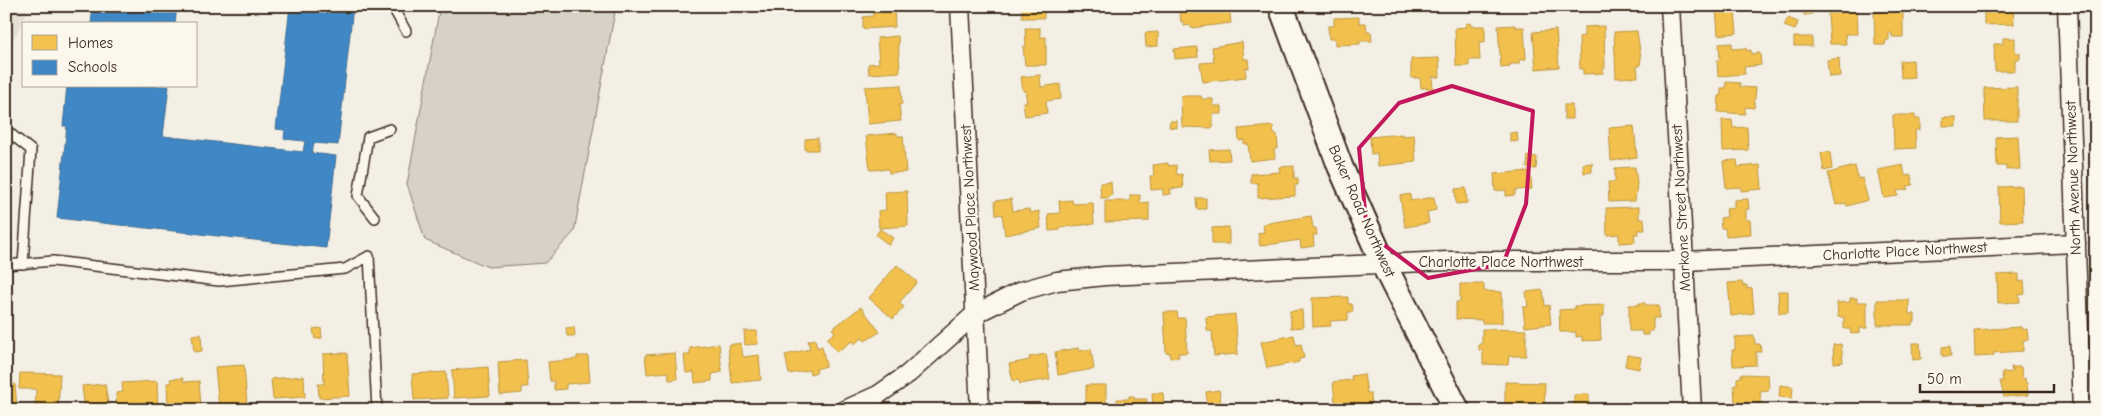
<svg xmlns="http://www.w3.org/2000/svg" width="2102" height="416" font-family="'Comic Neue',sans-serif">
  <style>
    .built { fill: #e5dfd4 }
    .green { fill: #d8d1c6; stroke: #8a7e72 }
    .homes { fill: #f2c14e; stroke: #bb9440 }
    .schools { fill: #3f88c5; stroke: #3e6c93 }
    .lines { fill: none; stroke-linecap: round; stroke-linejoin: round }
    .lane-casing { stroke: #3b2a1e; stroke-width: 12 }
    .street-casing { stroke: #3b2a1e; stroke-width: 21 }
    .secondary-casing { stroke: #3b2a1e; stroke-width: 28 }
    .lane { stroke: #fbf7ec; stroke-width: 9 }
    .street { stroke: #fbf7ec; stroke-width: 18 }
    .secondary { stroke: #fbf7ec; stroke-width: 24 }
    .marked { fill: none; stroke: #c2185b; stroke-width: 4; stroke-linejoin: round }
    .labels { text-anchor: middle; dominant-baseline: central; stroke-width: 5; stroke-linejoin: round; paint-order: stroke }
    .street-label { font-size: 15px; fill: #3b2a1e; stroke: #fbf7ec }
  </style>
  <rect width="100%" height="100%" fill="#f3efe4"/>
  <filter id="ink" filterUnits="userSpaceOnUse"><feTurbulence type="fractalNoise" baseFrequency=".02" numOctaves="2"/><feDisplacementMap in="SourceGraphic" scale="10" xChannelSelector="R" yChannelSelector="G"/><feConvolveMatrix kernelMatrix="1 2 1 2 8 2 1 2 1" color-interpolation-filters="sRGB"/></filter>
  <g filter="url(#ink)">
    <!-- built -->
    <polygon class="built" points="6,6 30,6 6,54"/>
    <!-- green -->
    <polygon class="green" points="440,6 616,6 574,232 545,263 488,267 425,240 407,184"/>
    <!-- homes -->
    <g class="homes">
      <polygon points="872,6 894,6 895,27 863,29 863,17 873,16"/>
      <rect x="1022" y="6" width="22" height="12"/>
      <polygon points="1182,6 1229,6 1231,23 1191,28 1191,25 1184,26 1184,22 1181,22 1180,13 1183,12"/>
      <polygon points="1716,6 1751,6 1751,10 1735,12 1737,33 1718,35"/>
      <polygon points="1803,6 1812,6 1812,14 1804,15"/>
      <polygon points="1987,6 2013,6 2014,24 1984,25 1984,13 1988,13"/>
      <polygon points="1884,9 1891,9 1891,12 1903,12 1903,37 1892,37 1892,33 1889,33 1889,40 1886,40 1885,45 1875,45 1874,12 1884,12"/>
      <polygon points="1857,11 1858,34 1845,34 1846,44 1830,44 1828,13"/>
      <polygon points="1359,17 1359,23 1366,23 1367,32 1371,32 1372,41 1360,41 1360,44 1335,45 1335,39 1329,39 1328,26 1334,26 1334,18"/>
      <polygon points="1788,18 1798,22 1795,30 1784,26"/>
      <polygon points="1471,23 1471,26 1485,26 1485,42 1479,42 1480,60 1469,60 1469,66 1456,66 1455,28 1466,27 1465,24"/>
      <polygon points="1515,25 1515,27 1524,27 1526,59 1519,60 1519,64 1510,64 1510,67 1501,68 1498,26"/>
      <polygon points="1604,26 1605,68 1603,69 1603,73 1583,74 1583,69 1580,69 1579,37 1584,36 1584,27"/>
      <polygon points="1025,28 1040,28 1040,37 1046,37 1046,65 1025,65 1023,46 1026,47"/>
      <polygon points="1556,30 1559,67 1536,69 1533,32"/>
      <polygon points="1637,31 1641,58 1640,66 1637,66 1638,77 1616,78 1614,32"/>
      <polygon points="1158,32 1158,46 1146,47 1145,33"/>
      <polygon points="898,36 900,72 869,74 868,64 879,63 877,38"/>
      <rect x="1794" y="37" width="18" height="9"/>
      <polygon points="2003,38 2015,38 2015,53 2020,53 2020,59 2015,59 2015,71 1995,71 1994,44 2003,44"/>
      <polygon points="1242,42 1244,59 1248,59 1249,68 1245,68 1246,77 1203,82 1200,63 1214,62 1212,47"/>
      <polygon points="1732,43 1732,49 1746,48 1747,51 1751,50 1751,54 1760,53 1761,65 1744,67 1745,74 1718,76 1717,60 1720,60 1719,44"/>
      <polygon points="1197,47 1198,57 1175,59 1174,49"/>
      <polygon points="1439,58 1440,77 1432,77 1433,88 1421,88 1420,78 1411,78 1411,59"/>
      <polygon points="1839,58 1840,76 1829,77 1827,60"/>
      <polygon points="1913,60 1914,77 1901,78 1900,61"/>
      <polygon points="1040,75 1041,87 1060,84 1061,99 1046,101 1047,113 1025,116 1023,102 1027,102 1025,90 1023,91 1021,77"/>
      <polygon points="1726,82 1740,83 1740,87 1756,88 1754,108 1745,107 1745,114 1718,112 1719,96 1721,96 1721,88 1726,88"/>
      <polygon points="901,85 902,104 899,105 901,121 868,124 865,87"/>
      <polygon points="2017,87 2017,121 1985,121 1984,88"/>
      <polygon points="1181,96 1201,96 1202,99 1213,99 1213,106 1222,106 1222,114 1213,114 1213,128 1182,127"/>
      <rect x="1564" y="105" width="8" height="14"/>
      <polygon points="1893,115 1915,115 1915,119 1920,119 1920,130 1915,130 1916,148 1894,149"/>
      <rect x="1943" y="117" width="13" height="9"/>
      <polygon points="1722,120 1732,120 1733,128 1747,127 1748,150 1723,151"/>
      <polygon points="1170,121 1177,121 1177,128 1169,127"/>
      <polygon points="1273,126 1274,134 1277,134 1278,148 1274,149 1275,158 1250,161 1248,144 1244,144 1244,140 1239,141 1238,129"/>
      <polygon points="1634,126 1637,157 1611,161 1609,128"/>
      <polygon points="1517,132 1518,141 1510,142 1510,133"/>
      <polygon points="897,133 897,136 903,136 906,172 889,173 888,169 870,170 866,136"/>
      <polygon points="1402,134 1402,136 1414,135 1416,162 1378,166 1377,153 1371,154 1370,137"/>
      <polygon points="2018,136 2020,169 2006,170 2006,166 1997,166 1996,137"/>
      <polygon points="818,138 818,150 805,150 805,139"/>
      <polygon points="1229,149 1230,160 1210,161 1209,150"/>
      <polygon points="1830,152 1832,169 1824,171 1821,153"/>
      <polygon points="1528,156 1537,157 1536,169 1527,168"/>
      <polygon points="1737,160 1738,167 1760,165 1762,189 1741,191 1741,187 1726,188 1723,161"/>
      <polygon points="1168,163 1168,166 1176,165 1177,175 1182,174 1183,188 1170,189 1171,194 1163,195 1163,189 1151,190 1150,176 1154,176 1153,165"/>
      <polygon points="1592,163 1592,172 1584,173 1583,164"/>
      <polygon points="1903,165 1905,176 1911,175 1913,185 1907,186 1908,189 1897,191 1898,196 1884,198 1878,170"/>
      <polygon points="1294,166 1294,178 1298,178 1298,185 1295,185 1295,196 1258,198 1258,183 1251,183 1251,174 1280,172 1279,167"/>
      <polygon points="1855,166 1858,179 1862,178 1868,200 1847,206 1846,203 1836,205 1828,173"/>
      <polygon points="1635,167 1637,183 1635,201 1609,202 1608,182 1615,182 1615,168"/>
      <polygon points="1530,171 1532,189 1515,190 1515,195 1506,196 1506,190 1495,191 1494,174"/>
      <polygon points="1111,182 1112,195 1109,196 1109,198 1101,198 1100,183"/>
      <polygon points="2022,186 2023,221 2000,222 1999,187"/>
      <polygon points="1466,188 1467,203 1456,204 1455,189"/>
      <polygon points="907,191 908,226 879,228 878,211 886,210 885,192"/>
      <polygon points="1410,194 1411,201 1434,197 1436,210 1427,212 1429,223 1405,227 1400,196"/>
      <polygon points="1130,195 1140,195 1140,203 1149,202 1149,221 1105,222 1105,201 1130,201"/>
      <polygon points="1196,198 1206,198 1206,209 1197,209"/>
      <polygon points="1011,199 1013,211 1029,209 1030,213 1039,211 1041,228 1005,235 1002,214 996,215 995,201"/>
      <polygon points="1748,199 1749,209 1746,209 1746,220 1750,220 1751,234 1726,236 1725,228 1721,228 1720,218 1727,217 1726,209 1734,208 1734,200"/>
      <polygon points="1072,200 1073,204 1093,203 1094,224 1060,227 1060,230 1049,231 1048,214 1060,213 1059,201"/>
      <polygon points="1639,207 1639,219 1644,219 1645,230 1638,230 1638,234 1634,234 1635,242 1619,243 1619,234 1607,235 1606,208"/>
      <polygon points="1311,216 1313,228 1316,228 1317,235 1313,235 1314,246 1301,248 1300,240 1260,246 1258,233 1264,232 1263,224"/>
      <polygon points="1229,227 1229,244 1212,244 1212,228"/>
      <polygon points="880,229 893,238 889,245 876,235"/>
      <polygon points="897,265 917,282 899,303 904,307 893,319 869,298"/>
      <polygon points="2019,274 2019,282 2024,281 2025,294 2019,295 2020,302 1998,303 1997,275"/>
      <polygon points="1742,282 1743,286 1747,285 1747,289 1752,288 1754,313 1731,316 1728,283"/>
      <polygon points="1460,284 1484,284 1484,291 1502,292 1502,323 1482,323 1482,320 1456,319 1456,302 1460,302"/>
      <polygon points="1543,290 1545,306 1549,305 1551,324 1525,327 1523,307 1528,307 1526,292"/>
      <polygon points="1778,291 1788,291 1788,313 1779,313"/>
      <polygon points="1348,297 1348,304 1352,304 1353,312 1348,312 1348,320 1330,321 1331,326 1313,327 1312,298"/>
      <polygon points="1850,298 1857,298 1857,302 1867,302 1867,328 1860,328 1860,333 1851,334 1850,329 1844,329 1844,317 1838,317 1837,303 1850,302"/>
      <polygon points="1877,300 1909,300 1909,314 1915,314 1915,322 1912,322 1912,325 1877,325"/>
      <polygon points="1639,303 1645,303 1645,305 1659,305 1659,318 1653,318 1653,331 1649,331 1649,335 1642,335 1642,331 1629,331 1629,305 1639,305"/>
      <polygon points="1604,305 1604,316 1600,316 1601,340 1582,341 1582,336 1576,337 1576,332 1560,332 1559,310 1575,309 1575,306"/>
      <polygon points="861,307 880,332 865,341 862,338 854,344 852,341 837,352 827,339 835,332 832,329"/>
      <polygon points="1302,310 1303,327 1291,328 1290,311"/>
      <polygon points="1164,312 1177,312 1178,318 1185,318 1187,353 1178,353 1179,357 1170,358 1170,352 1166,353"/>
      <polygon points="1235,314 1238,354 1214,356 1212,331 1207,331 1206,317"/>
      <polygon points="574,327 575,336 567,336 566,328"/>
      <polygon points="2021,327 2022,330 2027,329 2028,340 2023,340 2023,351 1993,353 1994,356 1975,357 1974,330"/>
      <polygon points="321,328 322,338 315,339 313,329"/>
      <polygon points="1482,329 1526,330 1526,356 1509,356 1508,365 1483,364 1483,350 1479,350 1479,344 1482,344"/>
      <polygon points="744,331 757,331 758,344 745,345"/>
      <polygon points="201,334 202,351 194,352 192,335"/>
      <polygon points="1294,335 1296,345 1301,344 1304,358 1299,359 1299,362 1267,368 1261,342"/>
      <polygon points="1754,336 1755,344 1760,344 1761,352 1756,352 1756,365 1733,366 1732,350 1735,350 1735,337"/>
      <polygon points="815,339 817,348 822,346 826,366 816,369 817,372 810,374 809,370 789,374 785,355 810,349 808,341"/>
      <polygon points="741,343 743,357 759,355 761,380 732,383 728,345"/>
      <polygon points="1912,343 1920,343 1921,359 1913,360"/>
      <polygon points="719,344 722,372 712,374 712,381 695,383 694,372 686,373 684,355 690,355 690,348"/>
      <polygon points="1841,344 1843,362 1834,363 1833,345"/>
      <polygon points="1950,346 1951,356 1942,356 1942,347"/>
      <polygon points="1079,348 1079,351 1091,349 1094,369 1058,375 1055,352"/>
      <polygon points="347,353 350,396 319,398 318,384 324,384 323,354"/>
      <polygon points="675,353 677,379 669,380 668,372 647,374 645,355"/>
      <polygon points="1046,354 1050,379 1020,384 1019,380 1013,381 1009,364 1030,360 1029,357"/>
      <polygon points="1627,355 1641,357 1639,369 1625,366"/>
      <polygon points="577,356 588,356 590,382 566,384 566,389 554,390 554,381 550,381 548,362 577,359"/>
      <polygon points="526,360 528,387 522,387 522,393 500,395 498,362"/>
      <polygon points="244,365 247,405 241,405 241,408 225,410 225,406 219,407 215,367"/>
      <polygon points="488,367 490,396 454,398 452,370"/>
      <polygon points="2011,367 2021,367 2022,379 2025,378 2026,384 2027,383 2028,395 2004,397 2000,381 2003,381 2002,373 2012,372"/>
      <polygon points="446,372 448,398 414,400 412,374"/>
      <polygon points="20,373 60,374 58,410 35,410 36,389 19,389"/>
      <polygon points="1364,374 1367,393 1371,393 1372,408 1336,410 1333,382 1352,380 1351,376"/>
      <polygon points="1741,374 1768,375 1769,390 1760,391 1761,403 1735,403 1734,385 1737,385 1737,378 1741,377"/>
      <polygon points="304,376 305,397 273,399 271,379"/>
      <polygon points="183,378 184,382 199,381 201,406 168,408 167,383 171,383 170,379"/>
      <polygon points="157,381 158,409 117,410 116,393 123,392 122,383"/>
      <polygon points="1505,382 1545,383 1544,410 1505,408"/>
      <polygon points="6,384 15,384 17,409 6,410"/>
      <polygon points="105,384 109,410 85,410 82,386"/>
      <polygon points="1086,385 1106,385 1106,403 1086,404"/>
      <polygon points="1780,385 1793,387 1792,398 1779,397"/>
      <polygon points="1219,390 1221,402 1207,404 1206,392"/>
      <polygon points="1152,393 1163,393 1164,410 1153,410"/>
      <polygon points="1589,394 1589,410 1574,410 1574,395"/>
      <polygon points="1129,396 1134,396 1134,399 1147,399 1146,410 1117,410 1117,399 1129,399"/>
      <polygon points="2026,405 2026,410 2000,410 2000,406"/>
    </g>
    <!-- schools -->
    <g class="schools">
      <polygon points="93,6 177,6 175,24 91,24"/>
      <polygon points="290,6 353,6 338,145 314,143 312,153 336,156 326,248 57,218 67,126 63,126 67,86 169,86 163,136 303,152 305,141 284,139 285,130 276,129"/>
    </g>
    <g class="lines">
      <!-- lane casing -->
      <g class="lane-casing">
        <g id="lane">
          <polyline points="392,6 406,31"/>
          <polyline points="6,132 7,131 31,150 23,264"/>
          <polyline points="375,218 358,196 368,137 390,129"/>
          <polyline points="6,265 53,261 219,281 345,269 369,256 377,410"/>
        </g>
      </g>
      <!-- street casing -->
      <g class="street-casing">
        <g id="street">
          <polyline points="960,6 980,410"/>
          <polyline points="1670,6 1692,410"/>
          <polyline points="2067,6 2082,410"/>
          <polyline points="845,410 878,395 908,374 975,314 1021,291 1057,281 1105,276 1448,261 1684,261 2076,243"/>
        </g>
      </g>
      <!-- secondary casing -->
      <g class="secondary-casing">
        <polyline id="secondary" points="1281,6 1340,166 1383,263 1457,410"/>
      </g>
      <!-- lane -->
      <use href="#lane" class="lane"/>
      <!-- street -->
      <use href="#street" class="street"/>
      <!-- secondary -->
      <use href="#secondary" class="secondary"/>
    </g>
  </g>
  <!-- marked area -->
  <path class="marked" d="M1452 86 1533 111 1526 204 1503 264 1428 278 1367 232 1359 148 1399 103Z"/>
  <g class="labels">
    <!-- street labels -->
    <g class="street-label">
      <text transform="translate(2073 178) rotate(-92)">North Avenue Northwest</text>
      <text transform="translate(970 208) rotate(-93)">Maywood Place Northwest</text>
      <text transform="translate(1681 208) rotate(-93)">Markone Street Northwest</text>
      <text transform="translate(1362 211) rotate(66)">Baker Road Northwest</text>
      <text transform="translate(1905 251) rotate(-3)">Charlotte Place Northwest</text>
      <text x="1501" y="262">Charlotte Place Northwest</text>
    </g>
  </g>
  <!-- margin -->
  <rect width="2102" height="416" fill="none" stroke="#fbf7ec" stroke-width="25"/>
  <rect x="12" y="12" width="2077" height="391" fill="none" stroke="#3b2a1e" stroke-width="2" filter="url(#ink)"/>
  <!-- legend -->
  <rect x="22" y="22" width="175" height="65" fill="#fbf7ec" stroke="#aea59a"/>
  <rect x="32" y="35" width="25" height="15" fill="#f2c14e" stroke="#aea59a"/>
  <text x="68" y="48" font-size="15" fill="#3b2a1e">Homes</text>
  <rect x="32" y="60" width="25" height="15" fill="#3f88c5" stroke="#aea59a"/>
  <text x="68" y="72" font-size="15" fill="#3b2a1e">Schools</text>
  <!-- scale -->
  <path d="M1920 384v8h134v-8" fill="none" stroke="#3b2a1e" stroke-width="2.5"/>
  <text x="1927" y="384" font-size="15" fill="#3b2a1e" stroke="#fbf7ec" stroke-width="4" paint-order="stroke">50 m</text>
</svg>
